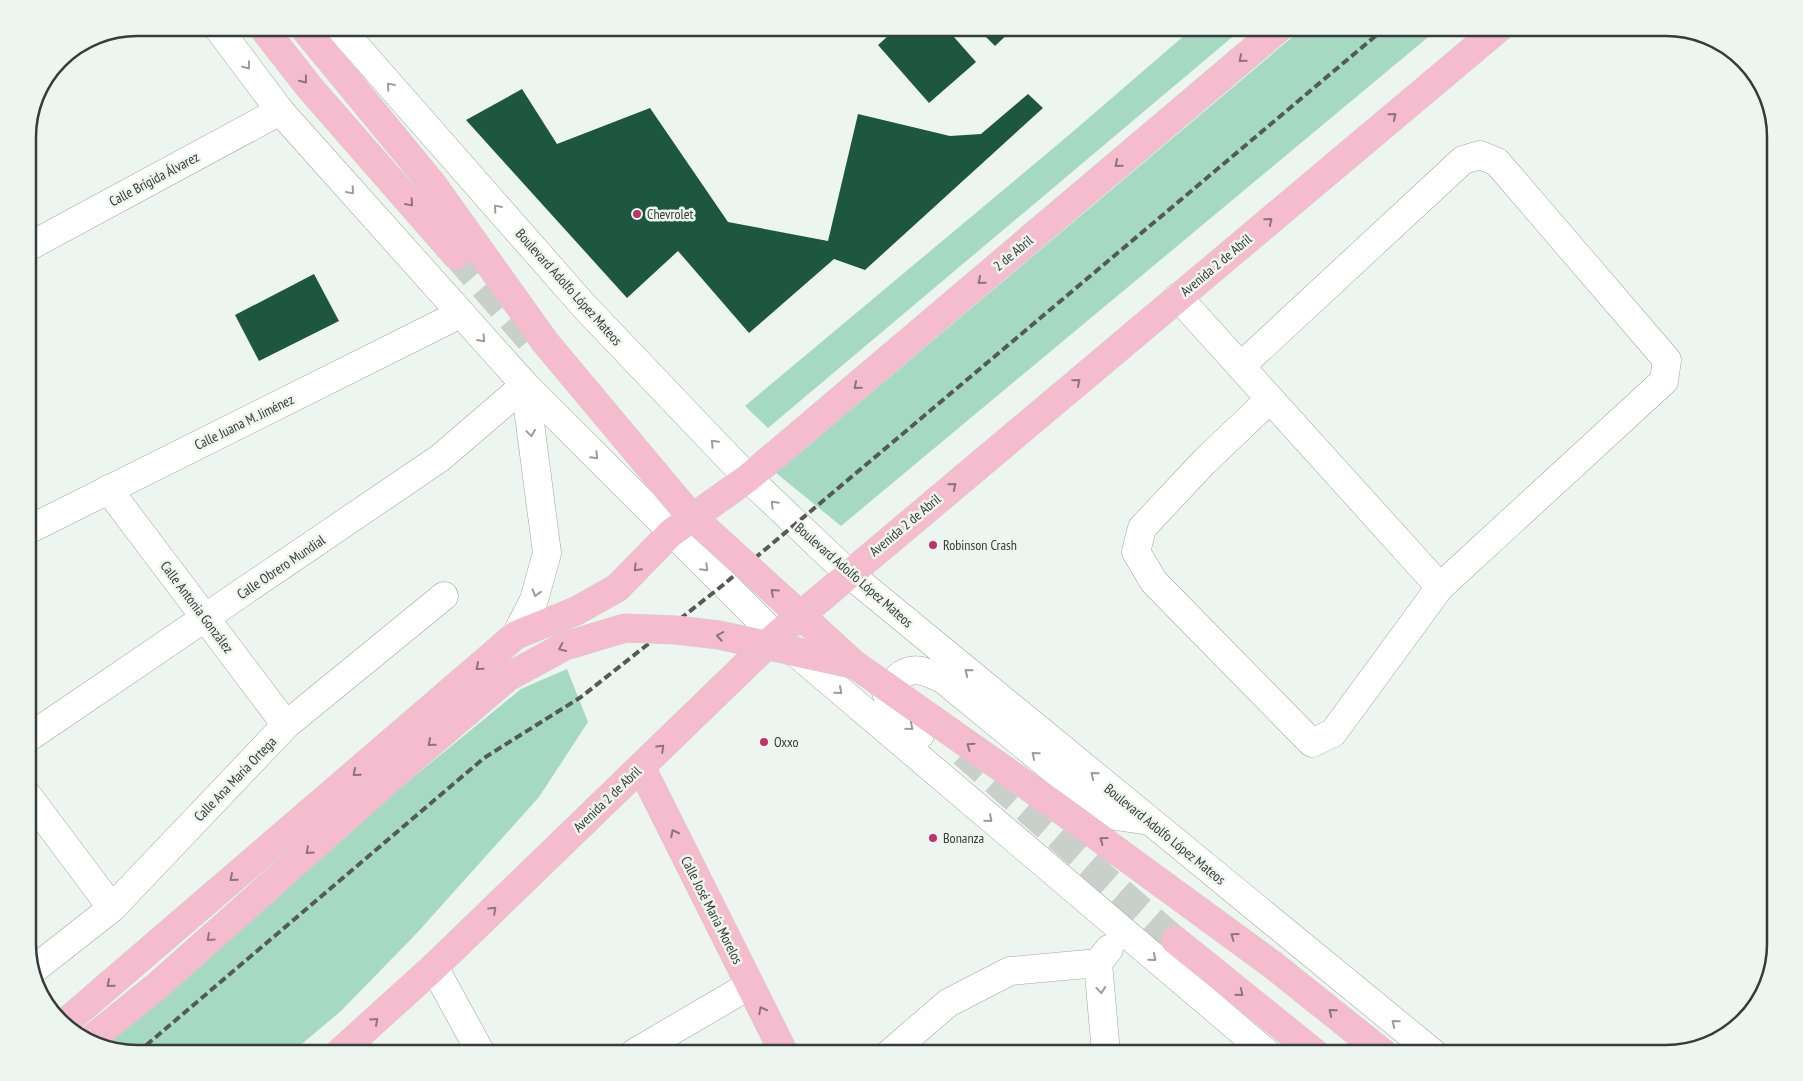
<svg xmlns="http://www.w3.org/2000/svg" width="1803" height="1081" font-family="'PT Sans Narrow',sans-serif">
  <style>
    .green { fill: #a5d9c2 }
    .building { fill: #1d5742 }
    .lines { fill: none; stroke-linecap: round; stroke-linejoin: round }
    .major-tunnel { stroke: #c9d0cc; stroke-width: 28; stroke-dasharray: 28 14; stroke-linecap: butt }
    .minor-casing { stroke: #9ea7a3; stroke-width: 29 }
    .major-casing { stroke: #cfd0cf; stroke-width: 29 }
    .minor { stroke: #fff; stroke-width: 28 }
    .major { stroke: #f5bbce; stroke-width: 28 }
    .rail { stroke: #555a57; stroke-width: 4; stroke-dasharray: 8 4; stroke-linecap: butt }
    .major-bridge-casing { stroke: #cfd0cf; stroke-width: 29; stroke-linecap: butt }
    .major-bridge { stroke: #f5bbce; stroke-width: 28 }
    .oneway { stroke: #8c757c }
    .oneway2 { stroke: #9b9d9c }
    .poi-dot { fill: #bd336d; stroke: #edf5f1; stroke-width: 2 }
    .labels { text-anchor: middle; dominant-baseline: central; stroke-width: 5; stroke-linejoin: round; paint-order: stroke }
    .street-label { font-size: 14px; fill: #373b39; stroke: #edf5f1 }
    .poi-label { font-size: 14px; fill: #373b39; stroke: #edf5f1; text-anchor: start }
    .rim { fill: none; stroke: #373b39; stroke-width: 2.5 }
  </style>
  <rect width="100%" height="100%" fill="#edf5f1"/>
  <!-- green -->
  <g class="green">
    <polygon points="1193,28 1243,28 768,428 745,406 1069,135"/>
    <polygon points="1303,28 1439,28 841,526 776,473"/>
    <polygon points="567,669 588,722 539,797 416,934 341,1011 291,1053 137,1053 91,1041 521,689"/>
  </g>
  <!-- building -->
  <g class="building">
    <polygon points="897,28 946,28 976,62 929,103 878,45"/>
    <polygon points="977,28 1014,28 995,46"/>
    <polygon points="522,89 557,144 650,108 728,222 828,241 858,114 950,136 981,134 1028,94 1043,108 865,270 834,259 749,333 678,251 627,298 466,120"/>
    <polygon points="314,274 339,321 259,361 235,315"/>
  </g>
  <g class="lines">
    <!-- major-tunnel -->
    <g class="major-tunnel">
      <polyline points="456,255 537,348"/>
      <polyline points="963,753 1175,940"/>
    </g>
    <!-- minor casing -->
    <g class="minor-casing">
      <g id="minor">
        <polyline points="218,28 280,111 525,385 776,636 1267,1053"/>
        <polyline points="340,28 584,306 748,478 848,573 1433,1053"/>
        <polyline points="28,247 280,111"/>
        <polyline points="1178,297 1440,587 1333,733 1312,743 1154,582 1136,552 1142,528 1204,462 1269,400"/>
        <polyline points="1241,366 1463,160 1480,155 1497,162 1667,360 1664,381 1440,587"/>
        <polyline points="108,489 286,725"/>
        <polyline points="28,530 460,314"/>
        <polyline points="516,635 534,600 547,553 525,385"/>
        <path d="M920 735 894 714 886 692C905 665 916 666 944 680L1109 815 1150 821"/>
        <polyline points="28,738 440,458 525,385"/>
        <polyline points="28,796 112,908"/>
        <polyline points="434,967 481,1053"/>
        <polyline points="33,970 112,908 286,725 444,596"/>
        <polyline points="634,1053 750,985"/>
        <polyline points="890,1053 948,1003 1010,971 1098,963"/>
        <polyline points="1106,1053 1098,963 1109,949"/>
      </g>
    </g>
    <!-- major casing -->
    <g class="major-casing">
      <g id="major">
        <polyline points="263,28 310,88 456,255"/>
        <polyline points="304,28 433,185"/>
        <polyline points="641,767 784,1053"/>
        <polyline points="1175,940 1315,1053"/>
        <polyline points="1273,965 1383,1053"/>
        <polyline points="66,1022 516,635 576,611 617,588 671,533 748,478 1279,28"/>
        <polyline points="89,1041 157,986 247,906"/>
        <polyline points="339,1053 434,967 776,636 1499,28"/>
      </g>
    </g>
    <!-- minor -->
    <use href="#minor" class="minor"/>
    <!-- major -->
    <use href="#major" class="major"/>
    <!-- rail -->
    <polyline class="rail" points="137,1053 484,758 581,697 723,585 1385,28"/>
    <!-- major-bridge casing -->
    <g class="major-bridge-casing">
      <g id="major-bridge">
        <polyline points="433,185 545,342 689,514 854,664 1057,807 1273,965"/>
        <polyline points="247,906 404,766 508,677 565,646 625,628 676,630 719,635 852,664"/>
      </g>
    </g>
    <!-- major-bridge -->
    <use href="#major-bridge" class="major-bridge"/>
  </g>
  <!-- one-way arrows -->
  <defs><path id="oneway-chevron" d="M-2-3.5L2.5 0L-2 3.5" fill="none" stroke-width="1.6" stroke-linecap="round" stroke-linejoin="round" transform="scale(1.25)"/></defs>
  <g class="oneway">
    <use href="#oneway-chevron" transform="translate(1242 59) rotate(140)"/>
    <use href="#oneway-chevron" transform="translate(304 80) rotate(52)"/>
    <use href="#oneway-chevron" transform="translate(1393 116) rotate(-40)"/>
    <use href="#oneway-chevron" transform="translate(1118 164) rotate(140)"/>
    <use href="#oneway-chevron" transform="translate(410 203) rotate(49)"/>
    <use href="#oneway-chevron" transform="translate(1269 221) rotate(-40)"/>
    <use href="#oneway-chevron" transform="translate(981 281) rotate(140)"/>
    <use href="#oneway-chevron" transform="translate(1077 382) rotate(-40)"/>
    <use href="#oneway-chevron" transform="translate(857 386) rotate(140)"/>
    <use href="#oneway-chevron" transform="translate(953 486) rotate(-40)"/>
    <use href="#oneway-chevron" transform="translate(637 568) rotate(134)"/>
    <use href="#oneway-chevron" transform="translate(774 592) rotate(-138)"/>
    <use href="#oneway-chevron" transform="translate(720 636) rotate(-170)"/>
    <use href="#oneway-chevron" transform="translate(562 648) rotate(155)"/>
    <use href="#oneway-chevron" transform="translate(479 667) rotate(139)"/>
    <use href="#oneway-chevron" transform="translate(431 743) rotate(140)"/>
    <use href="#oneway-chevron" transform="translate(970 746) rotate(-145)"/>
    <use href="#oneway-chevron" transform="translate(661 748) rotate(-44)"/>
    <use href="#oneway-chevron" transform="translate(356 773) rotate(139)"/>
    <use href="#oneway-chevron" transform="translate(674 833) rotate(-117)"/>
    <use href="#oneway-chevron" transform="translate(1103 840) rotate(-144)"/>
    <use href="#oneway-chevron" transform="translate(309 851) rotate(138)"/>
    <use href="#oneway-chevron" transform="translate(233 878) rotate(139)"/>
    <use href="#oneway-chevron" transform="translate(493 910) rotate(-44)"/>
    <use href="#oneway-chevron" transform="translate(1234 936) rotate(-144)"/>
    <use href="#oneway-chevron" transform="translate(210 938) rotate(138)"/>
    <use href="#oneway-chevron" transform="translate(110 984) rotate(139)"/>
    <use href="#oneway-chevron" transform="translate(1240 993) rotate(39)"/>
    <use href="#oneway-chevron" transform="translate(762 1010) rotate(-117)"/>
    <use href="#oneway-chevron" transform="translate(1332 1012) rotate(-141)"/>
    <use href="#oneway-chevron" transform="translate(375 1021) rotate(-42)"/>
  </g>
  <g class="oneway2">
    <use href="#oneway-chevron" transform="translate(247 66) rotate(53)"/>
    <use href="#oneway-chevron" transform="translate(390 86) rotate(-131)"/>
    <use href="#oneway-chevron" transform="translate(351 191) rotate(49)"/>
    <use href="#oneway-chevron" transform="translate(497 208) rotate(-131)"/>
    <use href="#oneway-chevron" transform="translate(482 339) rotate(48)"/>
    <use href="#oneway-chevron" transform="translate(531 433) rotate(82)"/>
    <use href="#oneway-chevron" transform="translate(714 443) rotate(-134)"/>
    <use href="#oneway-chevron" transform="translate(595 456) rotate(45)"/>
    <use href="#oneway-chevron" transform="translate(774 504) rotate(-135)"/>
    <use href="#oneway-chevron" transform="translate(705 568) rotate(45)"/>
    <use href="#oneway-chevron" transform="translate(536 593) rotate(107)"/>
    <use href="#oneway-chevron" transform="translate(968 672) rotate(-141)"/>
    <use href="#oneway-chevron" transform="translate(839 691) rotate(41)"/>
    <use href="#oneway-chevron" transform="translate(910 727) rotate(40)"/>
    <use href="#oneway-chevron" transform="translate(1035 755) rotate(-141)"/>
    <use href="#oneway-chevron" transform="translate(1094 775) rotate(-141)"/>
    <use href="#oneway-chevron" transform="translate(989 819) rotate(41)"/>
    <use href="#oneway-chevron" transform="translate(1153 958) rotate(40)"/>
    <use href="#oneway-chevron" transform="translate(1101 990) rotate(85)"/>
    <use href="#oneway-chevron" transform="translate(1395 1023) rotate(-141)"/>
  </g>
  <!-- markers -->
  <g class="poi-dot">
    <circle cx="637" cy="214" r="5"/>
    <circle cx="933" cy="545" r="5"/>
    <circle cx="764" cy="742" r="5"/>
    <circle cx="933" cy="838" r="5"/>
  </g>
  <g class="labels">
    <!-- street labels -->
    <g class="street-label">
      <text transform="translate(154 179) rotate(-28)">Calle Brígida Álvarez</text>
      <text transform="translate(1013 253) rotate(-40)">2 de Abril</text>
      <text transform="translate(1216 265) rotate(-40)">Avenida 2 de Abril</text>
      <text transform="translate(569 287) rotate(48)">Boulevard Adolfo López Mateos</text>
      <text transform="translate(244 422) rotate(-26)">Calle Juana M. Jiménez</text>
      <text transform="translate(905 525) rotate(-40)">Avenida 2 de Abril</text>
      <text transform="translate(281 567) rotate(-34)">Calle Obrero Mundial</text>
      <text transform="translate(854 575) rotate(41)">Boulevard Adolfo López Mateos</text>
      <text transform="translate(197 607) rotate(53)">Calle Antonia González</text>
      <text transform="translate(235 779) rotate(-46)">Calle Ana María Ortega</text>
      <text transform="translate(607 799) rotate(-44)">Avenida 2 de Abril</text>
      <text transform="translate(1165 834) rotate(39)">Boulevard Adolfo López Mateos</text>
      <text transform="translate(712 910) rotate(63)">Calle José María Morelos</text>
    </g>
    <!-- poi labels -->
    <g class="poi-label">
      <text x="647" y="214">Chevrolet</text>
      <text x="943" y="545">Robinson Crash</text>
      <text x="774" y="742">Oxxo</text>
      <text x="943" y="838">Bonanza</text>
    </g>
  </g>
  <!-- crop -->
  <path d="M0 0H1803V1081H0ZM137 36H1666A101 101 0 0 1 1767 137V944A101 101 0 0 1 1666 1045H137A101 101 0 0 1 36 944V137A101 101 0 0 1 137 36Z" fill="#edf5f1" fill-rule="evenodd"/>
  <path class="rim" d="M137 36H1666A101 101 0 0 1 1767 137V944A101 101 0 0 1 1666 1045H137A101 101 0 0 1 36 944V137A101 101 0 0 1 137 36Z"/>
</svg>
